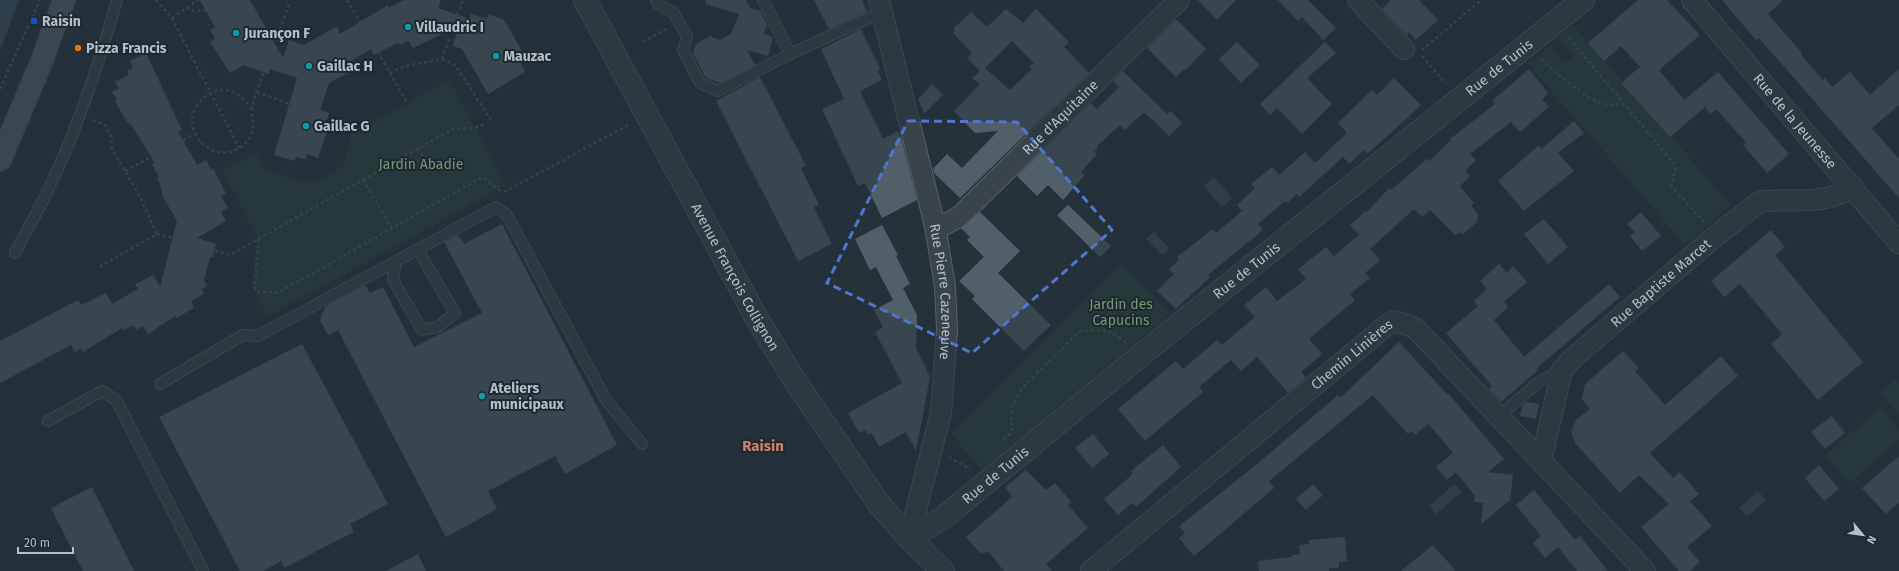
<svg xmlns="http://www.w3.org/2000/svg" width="1899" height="571" font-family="'Fira Sans',sans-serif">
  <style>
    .green { fill: #2a403c }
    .water { fill: #3a5160 }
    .building { fill: #505f68; fill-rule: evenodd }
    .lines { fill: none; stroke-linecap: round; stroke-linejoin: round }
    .service-casing { stroke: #576169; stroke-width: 12 }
    .minor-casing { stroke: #576169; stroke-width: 22 }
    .tertiary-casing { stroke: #576169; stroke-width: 24 }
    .primary-casing { stroke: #454f57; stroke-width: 24 }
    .path { stroke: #495c5b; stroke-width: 2.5; stroke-dasharray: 3 3; stroke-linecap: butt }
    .service { stroke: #39434b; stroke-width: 10 }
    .minor { stroke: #39434b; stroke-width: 20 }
    .tertiary { stroke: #39434b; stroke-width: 22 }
    .primary { stroke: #57636b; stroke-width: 22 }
    .marked { fill: none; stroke: #5275d2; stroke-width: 3; stroke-dasharray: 8 5; stroke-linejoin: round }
    .transit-dot { fill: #1a4fb4; stroke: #1e2830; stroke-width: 1.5 }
    .culture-dot { fill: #0f9aa8; stroke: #1e2830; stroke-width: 1.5 }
    .food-dot { fill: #e8710a; stroke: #1e2830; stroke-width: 1.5 }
    .labels { text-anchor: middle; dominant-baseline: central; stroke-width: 4; stroke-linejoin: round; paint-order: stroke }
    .poi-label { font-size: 14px; font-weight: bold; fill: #b4bec6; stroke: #1e2830; text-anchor: start }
    .street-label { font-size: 14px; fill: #b4bec6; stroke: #1e2830 }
    .park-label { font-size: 14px; fill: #749a76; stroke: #1e2830 }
    .neighbourhood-label { font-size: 15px; font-weight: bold; fill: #cb836a; stroke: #1e2830 }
  </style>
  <rect width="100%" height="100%" fill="#25323a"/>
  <!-- green -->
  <g class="green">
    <polygon points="1573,25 1731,205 1685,245 1528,64 1550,46 1565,63 1574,56 1558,38"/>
    <polygon points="449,80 506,185 268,316 252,287 258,239 223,171 257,152 266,170 313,184 343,167 352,134"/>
    <polygon points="1121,263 1171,313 982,470 951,433"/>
    <polygon points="1897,378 1899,381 1899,416 1880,393"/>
    <polygon points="1881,407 1899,429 1899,440 1849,483 1825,455"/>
  </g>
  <!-- water -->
  <g class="water">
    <polygon points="0,0 19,0 0,51"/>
    <polygon points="1214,177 1232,198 1222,207 1204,186"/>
    <polygon points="1154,232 1168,247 1166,253 1161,254 1146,239"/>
    <polygon points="1455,484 1462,492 1436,514 1429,506"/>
    <polygon points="1758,491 1766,500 1747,517 1739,508"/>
  </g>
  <!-- building -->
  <g class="building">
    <polygon points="200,0 250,0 283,58 289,40 304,45 337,26 340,34 388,5 389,8 404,0 441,0 438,8 470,19 471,14 487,19 489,14 504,20 522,51 520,52 524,59 520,61 525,72 488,94 462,49 453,46 458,26 413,48 408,41 400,45 398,43 374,55 371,49 347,63 351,71 329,83 320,110 329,113 326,122 330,123 318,158 307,154 305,159 296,157 295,161 274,155 297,78 270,69 269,74 244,65 230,73 210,42 215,38 210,30 215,27"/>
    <polygon points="706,0 746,0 750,8 760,11 767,24 764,33 773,37 768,56 747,50 755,65 720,83 706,78 693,53 696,44 710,36 720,40 731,34 739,14 705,4"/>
    <polygon points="814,0 862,0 867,12 829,29"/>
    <polygon points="1198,0 1236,0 1217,20"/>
    <polygon points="1278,0 1308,0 1336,28 1323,40 1302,17 1298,21"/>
    <polygon points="1391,0 1419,0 1438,20 1416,40 1409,32 1407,35 1382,9"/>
    <polygon points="1638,0 1667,0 1700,35 1659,70 1684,100 1718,72 1789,154 1767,173 1743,145 1746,142 1716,109 1710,114 1705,107 1670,137 1621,83 1640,67 1621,46 1604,61 1588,43"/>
    <polygon points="1722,0 1783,0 1768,14 1802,53 1801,55 1823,80 1825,78 1832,87 1850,72 1870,95 1899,69 1899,105 1872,128 1899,159 1899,198 1759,38 1756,40"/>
    <path d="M1006 9 1023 23 1036 9 1069 42 1064 47 1089 73 960 198 934 173 933 169 947 154 962 168 998 131 975 133 954 111 980 84 972 78 980 71 967 58 972 53 954 34V28L971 12 987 27ZM1012 41 1034 63 1029 67 1032 69 1010 90 985 68Z"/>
    <polygon points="1176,19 1206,49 1185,71 1184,69 1176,77 1147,48"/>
    <polygon points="861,29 880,69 877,70 882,80 860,91 883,139 898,131 902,141 917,200 882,218 865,183 858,186 822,109 844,99 821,49"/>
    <polygon points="1237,42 1260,65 1241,83 1219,59"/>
    <polygon points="1325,42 1336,53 1307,78 1332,104 1302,134 1277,108 1270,115 1260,104"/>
    <polygon points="146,53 182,130 178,132 197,165 206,160 211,170 213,168 226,194 221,196 228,208 221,212 226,221 197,238 216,244 213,257 210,257 204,280 207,286 202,289 204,294 191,301 194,308 176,318 175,316 148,334 143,326 136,330 133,325 123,330 122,328 83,352 81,348 75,352 71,345 0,383 0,341 78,300 81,305 106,293 112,304 138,289 135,284 154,275 160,287 177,221 162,195 163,195 160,187 161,187 157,178 159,177 152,164 155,163 130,123 128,124 115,101 117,100 112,92 119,88 115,82 129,75 127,71 133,68 130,61"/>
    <polygon points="1529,69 1548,93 1542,99 1549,107 1520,132 1511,122 1470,154 1476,160 1465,171 1470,176 1460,186 1474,203 1471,206 1478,214 1477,222 1462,235 1460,232 1456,236 1430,210 1422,217 1414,209 1370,249 1380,260 1365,273 1370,278 1350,294 1355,300 1309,339 1322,354 1301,372 1306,378 1288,393 1257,357 1241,371 1231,360 1199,387 1203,392 1145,441 1118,409 1176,361 1183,369 1217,340 1222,345 1255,317 1244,305 1266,287 1277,301 1306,279 1298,269 1326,247 1334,256 1359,235 1350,225 1366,211 1367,212 1389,188 1391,190 1427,159 1429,161 1451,140 1450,139 1495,104 1492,101"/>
    <polygon points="1123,71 1167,114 1171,111 1182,123 1169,136 1144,112 1125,130 1120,125 1097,146 1098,148 1094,152 1097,154 1081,172 1085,175 1063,200 1048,185 1037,196 1017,176 1091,103 1097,109 1119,87 1113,81"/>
    <polygon points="760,77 806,166 801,168 819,205 814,207 832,244 798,261 716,101"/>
    <polygon points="1394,78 1421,105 1403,122 1367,154 1364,150 1349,164 1343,157 1299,197 1297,194 1287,203 1285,201 1258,224 1263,230 1208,275 1210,277 1176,309 1157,291 1174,274 1169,270 1179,259 1177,257 1213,229 1216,233 1242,211 1237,205 1255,188 1251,184 1272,167 1279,175 1305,152 1315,163 1347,133 1338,123 1372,90 1377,95"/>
    <polygon points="932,84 943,95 924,114 918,99"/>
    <polygon points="1574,121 1584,133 1558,153 1574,171 1524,211 1498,181 1539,145 1541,149"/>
    <polygon points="1068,205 1111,246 1100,257 1057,215"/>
    <polygon points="980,212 1020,251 998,273 1051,325 1024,351 972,299 975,296 959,281 984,257 967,240 970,237 961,228"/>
    <polygon points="1641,212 1661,236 1642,251 1630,236 1635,232 1627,224"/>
    <polygon points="1544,219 1568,247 1548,264 1524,234"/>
    <polygon points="502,224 617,445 565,474 555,456 488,491 497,509 446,537 338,330 328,335 320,320 325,307 365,285 370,293 383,287 414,347 482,313 444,242 458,235 464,244"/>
    <polygon points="882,225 898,255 896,256 910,284 903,288 917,315 916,348 930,377 916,451 906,432 879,447 872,433 868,435 866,430 859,433 848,413 902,383 875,332 883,327 874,310 893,300 876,267 870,270 855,239"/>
    <polygon points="1771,230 1785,247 1775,255 1863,362 1818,400 1771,344 1782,334 1740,284 1724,297 1711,281"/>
    <polygon points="1499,264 1507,273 1513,266 1527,282 1504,302 1508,307 1494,320 1524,357 1609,284 1620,297 1536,369 1538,370 1501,402 1489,389 1492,386 1446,333 1478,306 1474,301 1487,289 1480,281"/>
    <polygon points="1399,342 1447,394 1448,393 1504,459 1488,472 1513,475 1510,500 1481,524 1483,503 1474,502 1475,496 1456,472 1447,480 1436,467 1453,453 1439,436 1428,424 1415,435 1411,431 1408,434 1373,395 1269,481 1274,488 1194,556 1179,538 1185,533 1179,526 1256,465 1338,395 1340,398"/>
    <polygon points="302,344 388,504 350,524 354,532 284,568 281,561 263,571 240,571 159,417"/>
    <polygon points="1623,351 1639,368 1635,371 1665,405 1721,356 1738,376 1650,453 1673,478 1680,472 1699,494 1690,501 1712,526 1687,547 1700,562 1690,571 1679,571 1641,527 1669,504 1639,475 1620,493 1575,443 1571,431 1576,420 1590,409 1582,399 1585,384"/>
    <polygon points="1526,402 1539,404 1536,419 1520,416 1522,405"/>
    <polygon points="1832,416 1845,433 1825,449 1811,432"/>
    <polygon points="1093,434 1109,454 1092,468 1075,448"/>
    <polygon points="1163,445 1181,467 1136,507 1132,503 1118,515 1104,499 1133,474 1131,471"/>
    <polygon points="1899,456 1899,502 1886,514 1862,488"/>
    <polygon points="1819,465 1839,489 1824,501 1805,478"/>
    <polygon points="1026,470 1046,490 1055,483 1071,502 1068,505 1088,528 1046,564 1052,571 1004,571 989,552 980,553 966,537 1012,497 1005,487"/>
    <polygon points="1313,484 1323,495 1306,510 1296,499"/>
    <polygon points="92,487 134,571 83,571 51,508"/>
    <polygon points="1534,490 1575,540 1580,536 1608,571 1577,571 1558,547 1545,558 1533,543 1541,536 1516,505"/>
    <polygon points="1345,537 1347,561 1339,562 1339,568 1329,568 1329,571 1259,571 1258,561 1291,557 1292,555 1300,554 1299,545 1309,544 1309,540"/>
    <polygon points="1433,545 1456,571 1401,571"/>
    <polygon points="418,554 426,571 386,571"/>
  </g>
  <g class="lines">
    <!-- service casing -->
    <g class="service-casing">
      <g id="service">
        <polyline points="656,0 658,4 673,12 687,37 683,50 700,83 718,91 790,54 763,0"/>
        <polyline points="790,54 882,12"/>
        <path d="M15 253C26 231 39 210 49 188 78 128 99 64 117 0"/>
        <polyline points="396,262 393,280 422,330 438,327 455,313 418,250"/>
        <polyline points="160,384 243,335 258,336 496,207 507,215 606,400 642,444"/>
        <polyline points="1498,417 1540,381 1562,370"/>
        <polyline points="48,421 102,391 117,401 203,571"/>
      </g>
    </g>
    <!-- minor casing -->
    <g class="minor-casing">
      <g id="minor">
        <path id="s1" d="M879 0 935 226 945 286 947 329 941 413 909 538"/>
        <polyline points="1358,0 1404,49"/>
        <path id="s2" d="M1692 0 1899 243"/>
        <path id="s3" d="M935 226 946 224 960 216 1179 0"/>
        <path id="s4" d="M1541 461 1562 370 1573 358 1713 238 1758 203 1764 201C1793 199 1827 205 1853 187"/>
        <path id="s5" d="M1091 571 1387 325 1394 321 1411 326 1417 330 1645 571"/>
      </g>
    </g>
    <!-- tertiary casing -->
    <g class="tertiary-casing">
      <g id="tertiary">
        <path id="s6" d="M585 0 756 317 795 381 879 504 909 538 943 571"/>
        <path id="s7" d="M909 538 943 518 1141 355 1583 0"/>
      </g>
    </g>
    <!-- primary casing -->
    <g class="primary-casing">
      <polyline id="primary" points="0,160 41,63 64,0"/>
    </g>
    <!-- path -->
    <g class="path">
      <polyline points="156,0 172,18 239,148"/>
      <polyline points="347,0 363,27"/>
      <polyline points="186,8 194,11 206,10"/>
      <polyline points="457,15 463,0"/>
      <polyline points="172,18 198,0"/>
      <polyline points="1569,38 1676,166 1671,186 1704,222"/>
      <polyline points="276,41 289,4"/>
      <polyline points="643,42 666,29"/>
      <polyline points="1422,50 1481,0"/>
      <polyline points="378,52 407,103"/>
      <polyline points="1422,56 1446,84"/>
      <polyline points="442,59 449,39"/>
      <path d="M1541 59C1556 73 1581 96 1601 103 1608 106 1615 105 1623 104"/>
      <polyline points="390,73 405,66 442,59 455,65 491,120"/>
      <polyline points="0,89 40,0"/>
      <polyline points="257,92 295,106"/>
      <path d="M252 109C239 92 223 82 204 98 169 127 220 177 249 139 256 129 252 120 252 109 253 98 260 83 264 72"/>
      <polyline points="93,120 105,125 111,135 112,149 139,195 157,234 97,268"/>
      <polyline points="178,143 194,134"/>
      <polyline points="418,148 424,158"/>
      <polyline points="125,171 158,153"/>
      <polyline points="363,180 392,228"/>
      <polyline points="157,234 173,238"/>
      <polyline points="258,239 255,291 278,293 482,177 499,190 506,191 630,124"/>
      <polyline points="215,251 230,255 453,129 475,128 485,124"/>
      <polyline points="1004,440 1012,432 1011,409 1022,388 1080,331 1107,330 1126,342"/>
      <polyline points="949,457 971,470"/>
    </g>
    <!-- service -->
    <use href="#service" class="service"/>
    <!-- minor -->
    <use href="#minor" class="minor"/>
    <!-- tertiary -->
    <use href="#tertiary" class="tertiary"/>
    <!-- primary -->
    <use href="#primary" class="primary"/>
  </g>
  <!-- marked area -->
  <path d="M0 0H1899V571H0ZM908 121 1017 122 1112 230 972 353 827 283Z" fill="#25323a" fill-opacity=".55" fill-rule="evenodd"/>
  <path class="marked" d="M908 121 1017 122 1112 230 972 353 827 283Z"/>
  <!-- markers -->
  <rect class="transit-dot" x="30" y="17" width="8" height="8" rx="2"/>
  <g class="culture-dot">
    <circle cx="408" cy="27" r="4"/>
    <circle cx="236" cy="33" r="4"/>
    <circle cx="496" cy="56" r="4"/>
    <circle cx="309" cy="66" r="4"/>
    <circle cx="306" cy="126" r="4"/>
    <circle cx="482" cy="396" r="4"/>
  </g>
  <circle class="food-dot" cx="78" cy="48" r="4"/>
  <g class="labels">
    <!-- poi labels -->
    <g class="poi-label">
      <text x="42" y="21">Raisin</text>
      <text x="416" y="27">Villaudric I</text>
      <text x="244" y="33">Jurançon F</text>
      <text x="86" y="48">Pizza Francis</text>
      <text x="504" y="56">Mauzac</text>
      <text x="317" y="66">Gaillac H</text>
      <text x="314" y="126">Gaillac G</text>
      <text x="490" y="388">Ateliers<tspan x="490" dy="16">municipaux</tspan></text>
    </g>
    <!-- street labels -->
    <g class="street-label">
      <text stroke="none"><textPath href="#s7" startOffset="755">Rue de Tunis</textPath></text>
      <text stroke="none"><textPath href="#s3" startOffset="168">Rue d'Aquitaine</textPath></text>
      <text stroke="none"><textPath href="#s2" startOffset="159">Rue de la Jeunesse</textPath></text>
      <text stroke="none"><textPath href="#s7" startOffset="431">Rue de Tunis</textPath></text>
      <text stroke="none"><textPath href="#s6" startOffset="315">Avenue François Collignon</textPath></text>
      <text stroke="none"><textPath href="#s4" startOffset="225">Rue Baptiste Marcet</textPath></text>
      <text stroke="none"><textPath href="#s1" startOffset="299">Rue Pierre Cazeneuve</textPath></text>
      <text stroke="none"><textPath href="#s5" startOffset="339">Chemin Linières</textPath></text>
      <text stroke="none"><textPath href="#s7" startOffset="107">Rue de Tunis</textPath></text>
    </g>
    <!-- park labels -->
    <g class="park-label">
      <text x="421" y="164">Jardin Abadie</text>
      <text x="1121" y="304">Jardin des<tspan x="1121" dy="16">Capucins</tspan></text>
    </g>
    <!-- neighbourhood labels -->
    <g class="neighbourhood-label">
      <text x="763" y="446">Raisin</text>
    </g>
  </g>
  <!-- north arrow -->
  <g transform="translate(1863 535) rotate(119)" stroke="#1e2830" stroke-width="3" paint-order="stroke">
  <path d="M0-3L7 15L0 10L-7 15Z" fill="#b4bec6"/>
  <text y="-6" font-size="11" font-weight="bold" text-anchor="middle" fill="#b4bec6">N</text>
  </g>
  <!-- scale -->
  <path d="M18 547v6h55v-6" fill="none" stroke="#b4bec6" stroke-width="2"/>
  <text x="24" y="547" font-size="12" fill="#b4bec6" stroke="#1e2830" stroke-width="3" paint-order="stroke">20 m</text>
</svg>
